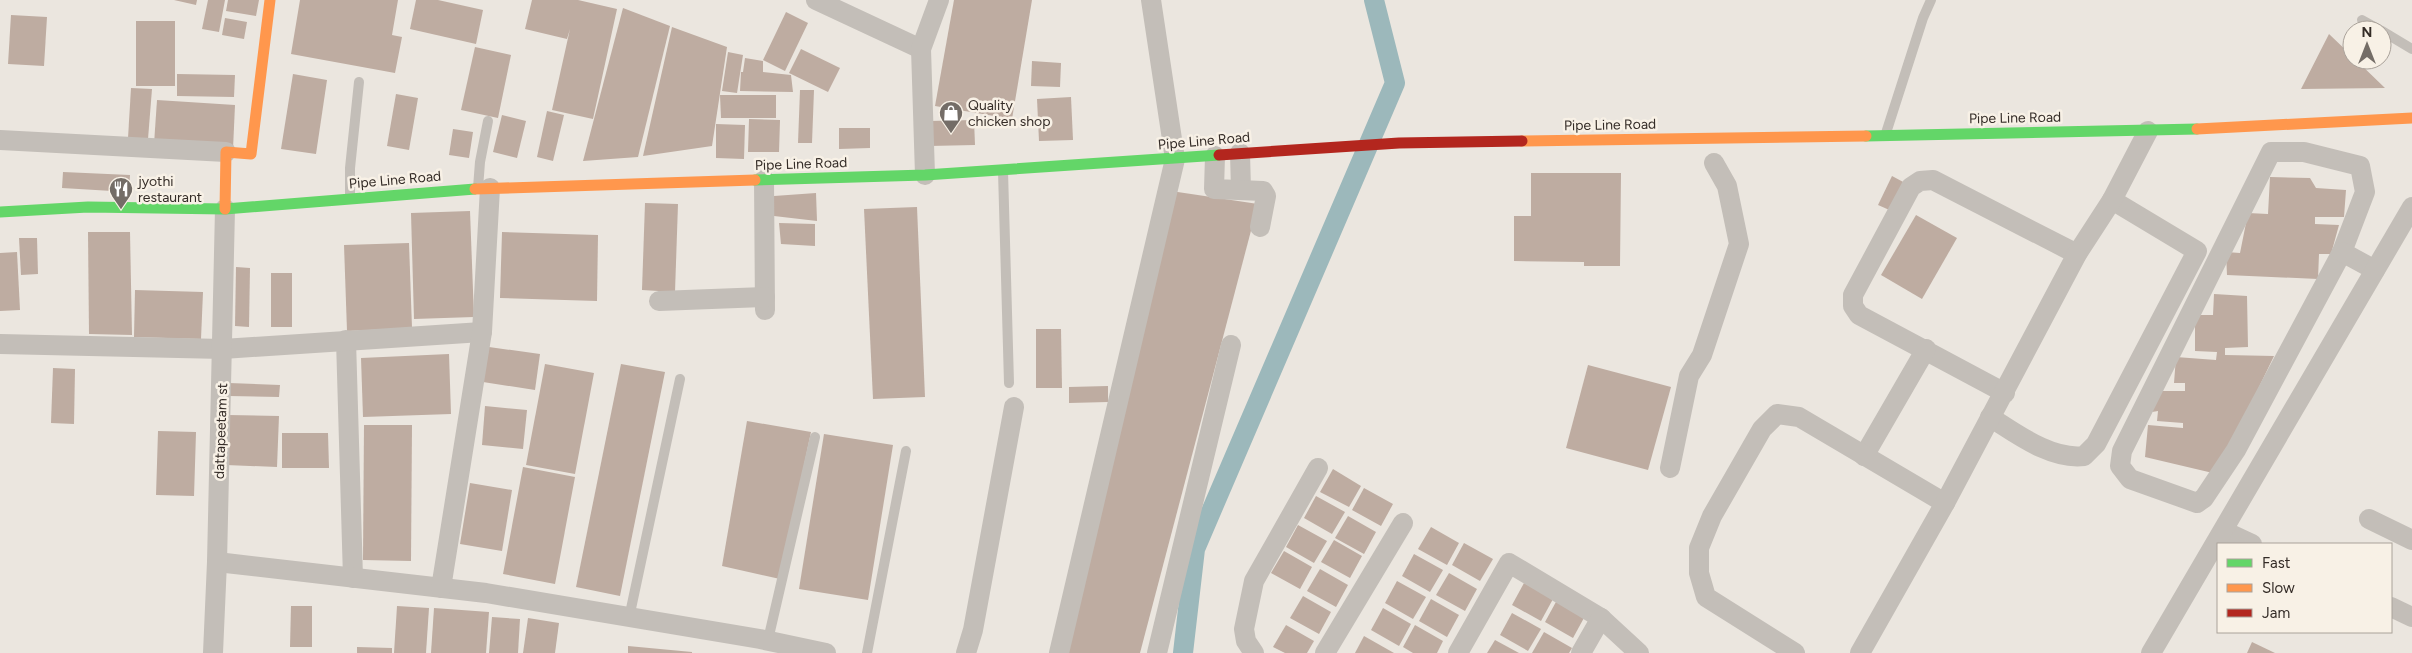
<svg xmlns="http://www.w3.org/2000/svg" width="2412" height="653" font-family="Figtree,sans-serif">
  <style>
    .lines { fill: none; stroke-linecap: round; stroke-linejoin: round }
    .canal { stroke: #9cb8bb; stroke-width: 20 }
    .building { fill: #beaca1 }
    .lane { stroke: #c3beb8; stroke-width: 10 }
    .street { stroke: #c3beb8; stroke-width: 20 }
    .fast { stroke: #63d668; stroke-width: 11 }
    .slow { stroke: #ff974d; stroke-width: 11 }
    .jam { stroke: #b3261e; stroke-width: 11 }
    .labels { text-anchor: middle; dominant-baseline: central; stroke-width: 5; stroke-linejoin: round; paint-order: stroke }
    .poi-label { font-size: 14px; fill: #342c27; stroke: #f8f1e6; text-anchor: start }
    .street-label { font-size: 14px; fill: #342c27; stroke: #f8f1e6 }
  </style>
  <rect width="100%" height="100%" fill="#ebe6df"/>
  <g class="lines">
    <!-- canal -->
    <polyline class="canal" points="1183,653 1195,549 1395,83 1374,0"/>
  </g>
  <!-- building -->
  <g class="building">
    <polygon points="174,0 197,0 196,5"/>
    <polygon points="208,0 225,0 219,32 202,29"/>
    <polygon points="228,0 259,0 256,16 226,11"/>
    <polygon points="300,0 398,0 392,35 402,37 395,73 291,54"/>
    <polygon points="416,0 438,0 483,10 476,44 410,29"/>
    <polygon points="532,0 578,0 617,9 593,119 552,110 570,29 567,39 525,29"/>
    <polygon points="954,0 1032,0 1012,119 935,106"/>
    <polygon points="623,8 670,26 638,157 583,161"/>
    <polygon points="786,12 808,23 785,71 763,60"/>
    <polygon points="11,15 47,17 44,66 8,64"/>
    <polygon points="225,18 247,22 244,39 222,35"/>
    <rect x="136" y="21" width="39" height="65"/>
    <polygon points="672,27 727,47 712,146 643,156"/>
    <polygon points="2329,34 2352,56 2352,60 2356,60 2385,88 2301,89"/>
    <polygon points="475,47 511,55 498,118 461,110"/>
    <polygon points="801,49 840,68 828,92 789,73"/>
    <polygon points="728,52 743,55 737,93 722,91"/>
    <polygon points="745,58 763,61 763,72 791,75 793,92 740,91 741,72 743,72"/>
    <polygon points="1032,61 1061,63 1060,87 1031,86"/>
    <polygon points="177,74 235,75 234,97 177,96"/>
    <polygon points="293,74 327,80 316,154 281,149"/>
    <polygon points="131,88 152,89 148,139 128,138"/>
    <polygon points="800,90 814,90 812,143 798,143"/>
    <polygon points="396,94 418,98 409,150 387,146"/>
    <polygon points="720,95 776,95 776,118 721,118"/>
    <polygon points="1071,97 1073,140 1039,141 1037,99"/>
    <polygon points="157,100 235,105 233,149 154,144"/>
    <polygon points="547,111 564,115 553,161 537,157"/>
    <polygon points="502,115 526,121 517,158 493,152"/>
    <polygon points="749,119 780,120 779,152 748,152"/>
    <polygon points="974,120 975,145 929,146 929,121"/>
    <polygon points="716,124 745,125 744,159 716,158"/>
    <polygon points="839,128 870,128 870,148 839,149"/>
    <polygon points="453,129 473,132 469,158 449,155"/>
    <polygon points="63,172 130,175 129,192 62,188"/>
    <polygon points="1531,173 1621,173 1620,266 1584,266 1584,262 1514,261 1514,216 1531,216"/>
    <polygon points="1892,176 1907,184 1894,212 1878,205"/>
    <polygon points="2270,177 2310,178 2316,188 2346,190 2344,217 2315,217 2315,224 2339,225 2331,254 2319,254 2318,279 2227,275 2226,252 2240,253 2248,213 2268,214"/>
    <polygon points="1171,191 1258,204 1140,653 1063,653"/>
    <polygon points="816,193 817,221 774,216 774,196"/>
    <polygon points="645,203 678,204 675,292 642,290"/>
    <polygon points="917,207 925,397 873,399 864,209"/>
    <polygon points="470,211 474,317 414,319 411,213"/>
    <polygon points="1916,215 1957,238 1922,299 1881,275"/>
    <polygon points="779,223 815,224 815,246 781,244"/>
    <polygon points="88,232 130,232 132,335 89,334"/>
    <polygon points="502,232 598,235 597,301 500,298"/>
    <polygon points="19,238 37,238 38,274 21,275"/>
    <polygon points="409,243 412,328 347,331 344,245"/>
    <polygon points="17,252 20,310 0,311 0,253"/>
    <polygon points="236,267 250,268 249,327 235,326"/>
    <rect x="271" y="273" width="21" height="54"/>
    <polygon points="135,290 203,292 201,339 134,337"/>
    <polygon points="2214,294 2247,296 2248,347 2225,348 2225,355 2274,356 2217,474 2145,457 2148,425 2183,428 2183,423 2157,421 2158,411 2152,412 2159,391 2185,391 2185,383 2174,383 2176,357 2216,360 2217,352 2195,351 2195,315 2213,315"/>
    <polygon points="1036,329 1061,329 1062,388 1036,388"/>
    <polygon points="489,347 540,354 535,390 483,382"/>
    <polygon points="449,354 451,414 363,417 361,358"/>
    <polygon points="545,364 594,373 575,474 526,465"/>
    <polygon points="621,364 665,372 620,596 576,587"/>
    <polygon points="1588,365 1671,387 1648,470 1566,448"/>
    <polygon points="53,368 75,369 74,424 51,423"/>
    <polygon points="229,383 280,385 279,397 229,396"/>
    <polygon points="1108,386 1108,402 1069,403 1069,387"/>
    <polygon points="485,406 527,410 523,449 482,445"/>
    <polygon points="228,415 279,416 277,467 226,465"/>
    <polygon points="747,421 811,432 780,579 722,566"/>
    <polygon points="364,425 412,425 411,561 363,560"/>
    <polygon points="158,431 196,432 194,496 156,495"/>
    <polygon points="282,433 328,433 329,468 282,468"/>
    <polygon points="824,434 893,445 868,600 799,589"/>
    <polygon points="523,467 575,477 555,584 503,574"/>
    <polygon points="1333,469 1361,486 1349,507 1320,492"/>
    <polygon points="470,483 512,490 502,551 460,544"/>
    <polygon points="1364,488 1393,504 1381,526 1352,510"/>
    <polygon points="1316,496 1345,512 1332,534 1304,518"/>
    <polygon points="1348,516 1376,532 1364,554 1335,538"/>
    <polygon points="1298,525 1327,541 1314,563 1286,547"/>
    <polygon points="1431,527 1459,543 1447,565 1418,549"/>
    <polygon points="1334,540 1362,556 1350,578 1321,562"/>
    <polygon points="1464,543 1493,559 1480,581 1452,565"/>
    <polygon points="1284,551 1312,567 1300,589 1271,573"/>
    <polygon points="1414,554 1443,570 1430,592 1402,576"/>
    <polygon points="1320,569 1348,585 1336,607 1307,591"/>
    <polygon points="1449,573 1477,589 1465,611 1436,595"/>
    <polygon points="1397,581 1426,597 1413,619 1385,603"/>
    <polygon points="1524,583 1553,599 1541,621 1512,605"/>
    <polygon points="1303,596 1331,612 1319,634 1290,618"/>
    <polygon points="1431,599 1459,615 1447,637 1419,621"/>
    <polygon points="1557,600 1585,616 1573,638 1545,622"/>
    <polygon points="291,606 312,606 312,647 290,647"/>
    <polygon points="397,606 429,608 426,653 394,653"/>
    <polygon points="434,608 489,612 486,653 431,653"/>
    <polygon points="1383,608 1411,624 1399,646 1371,630"/>
    <polygon points="1512,613 1541,629 1528,651 1500,635"/>
    <polygon points="492,617 520,619 518,653 489,653"/>
    <polygon points="528,618 559,623 555,653 523,653"/>
    <polygon points="1286,625 1314,641 1307,653 1285,653 1273,647"/>
    <polygon points="1415,625 1443,641 1437,653 1413,653 1403,647"/>
    <polygon points="1544,632 1572,648 1569,653 1532,653"/>
    <polygon points="1364,636 1394,653 1355,653"/>
    <polygon points="1495,640 1519,653 1487,653"/>
    <polygon points="2252,642 2275,653 2247,653"/>
    <polygon points="628,646 692,652 692,653 628,653"/>
    <polygon points="357,647 392,648 392,653 357,653"/>
  </g>
  <g class="lines">
    <!-- lane -->
    <g class="lane">
      <polyline points="2362,20 2380,30"/>
      <polyline points="2382,31 2412,49"/>
      <polyline points="1886,133 1923,18 1931,0"/>
      <polyline points="1003,171 1009,383"/>
      <polyline points="478,188 480,162 488,121"/>
      <polyline points="350,198 350,168 359,82"/>
      <polyline points="629,618 680,379"/>
      <polyline points="768,640 815,437"/>
      <polyline points="867,653 906,451"/>
    </g>
    <!-- street -->
    <g class="street">
      <polyline points="816,0 921,49"/>
      <polyline points="0,140 226,152"/>
      <polygon points="2271,152 2304,152 2360,166 2365,192 2342,252 2236,450 2204,498 2197,503 2130,479 2120,466 2122,451"/>
      <polyline points="1240,153 1241,190"/>
      <polyline points="1215,156 1214,189 1263,191 1266,196 1260,227"/>
      <polyline points="925,175 921,49 939,0"/>
      <polyline points="764,180 765,310"/>
      <polyline points="2342,252 2375,270"/>
      <polyline points="659,301 765,297"/>
      <polyline points="346,340 353,578"/>
      <polyline points="0,344 223,349 482,332"/>
      <polyline points="2005,393 1859,315 1853,306 1853,295 1911,187 1920,181 1933,180 2077,254"/>
      <path d="M1990 417C2017 434 2051 460 2084 456L2096 444 2197 251 2112 200"/>
      <polyline points="1864,456 1926,349"/>
      <polyline points="1670,468 1689,376 1702,355 1739,244 1727,186 1714,163"/>
      <polyline points="2369,519 2412,540"/>
      <polyline points="2224,531 2252,544"/>
      <polyline points="217,562 486,593 760,639 826,653"/>
      <polyline points="441,588 482,332 490,188"/>
      <polyline points="2391,607 2412,617"/>
      <polyline points="213,653 217,562 225,209"/>
      <polyline points="966,653 973,630 1014,407"/>
      <polyline points="1059,653 1175,159 1151,0"/>
      <polyline points="1157,653 1231,345"/>
      <polyline points="1254,653 1246,641 1244,629 1254,581 1318,468"/>
      <polyline points="1325,653 1403,523"/>
      <polyline points="1458,653 1509,563 1601,618 1639,653"/>
      <polyline points="1581,653 1601,618"/>
      <polyline points="1795,653 1706,597 1699,573 1699,548 1712,516 1762,429 1777,414 1799,417 1945,503"/>
      <polyline points="1860,653 1945,503 2077,254 2112,200 2148,131"/>
      <polyline points="2151,653 2412,207"/>
    </g>
    <!-- fast -->
    <g class="fast">
      <polyline points="1866,136 2197,129"/>
      <polyline points="755,180 925,175 1219,155"/>
      <polyline points="0,212 88,207 225,209 475,189"/>
    </g>
    <!-- slow -->
    <g class="slow">
      <polyline points="2197,129 2412,118"/>
      <polyline points="1522,141 1866,136"/>
      <polyline points="475,189 755,180"/>
      <polyline points="225,209 226,152 251,154 270,0"/>
    </g>
    <!-- jam -->
    <polyline class="jam" points="1219,155 1399,143 1522,141"/>
  </g>
  <!-- icons -->
  <defs>
    <g id="shop-pin" transform="scale(1.25)"><path d="M0 17L-7.5 6A9.5 9.5 0 1 1 7.5 6Z" fill="#746d67" stroke="#f8f1e6"/><path d="M-5-2.5h2.3a2.7 3.5 0 0 1 5.4 0H5L5.5 6h-11ZM-1.5-2.5h3a1.5 2.3 0 0 0-3 0Z" fill="#fff"/></g>
    <g id="restaurant-pin" transform="scale(1.25)"><path d="M0 17L-7.5 6A9.5 9.5 0 1 1 7.5 6Z" fill="#746d67" stroke="#f8f1e6"/><path d="M-5-6h1v4h1v-4h1v4h1v-4h1v5L-1.5 .5V6h-2V.5L-5-1ZM5-6V6H3V1.5H1.5Q1.5-4 5-6Z" fill="#fff"/></g>
  </defs>
  <g fill-rule="evenodd">
    <use href="#shop-pin" x="951" y="113"/>
    <use href="#restaurant-pin" x="121" y="189"/>
  </g>
  <g class="labels">
    <!-- poi labels -->
    <g class="poi-label">
      <text x="968" y="105">Quality<tspan x="968" dy="16">chicken shop</tspan></text>
      <text x="138" y="181">jyothi<tspan x="138" dy="16">restaurant</tspan></text>
    </g>
    <!-- street labels -->
    <g class="street-label">
      <text transform="translate(2015 118) rotate(-1)">Pipe Line Road</text>
      <text transform="translate(1610 125) rotate(-1)">Pipe Line Road</text>
      <text transform="translate(1204 141) rotate(-5)">Pipe Line Road</text>
      <text transform="translate(801 164) rotate(-2)">Pipe Line Road</text>
      <text transform="translate(395 180) rotate(-5)">Pipe Line Road</text>
      <text transform="translate(221 431) rotate(-88)">dattapeetam st</text>
    </g>
  </g>
  <!-- legend -->
  <rect x="2217" y="543" width="175" height="90" fill="#f8f1e6" stroke="#aaa29a"/>
  <rect x="2227" y="559" width="25" height="8" fill="#63d668" stroke="#aaa29a"/>
  <text x="2262" y="568" font-size="15" fill="#342c27">Fast</text>
  <rect x="2227" y="584" width="25" height="8" fill="#ff974d" stroke="#aaa29a"/>
  <text x="2262" y="593" font-size="15" fill="#342c27">Slow</text>
  <rect x="2227" y="609" width="25" height="8" fill="#b3261e" stroke="#aaa29a"/>
  <text x="2262" y="618" font-size="15" fill="#342c27">Jam</text>
  <!-- north arrow -->
  <g transform="translate(2367 45)"><circle r="24" fill="#f8f1e6" stroke="#aaa29a"/>
  <path d="M0-4L9 19L0 12L-9 19Z" fill="#746d67"/>
  <text y="-8" font-size="14" font-weight="bold" text-anchor="middle" fill="#342c27">N</text>
  </g>
</svg>
